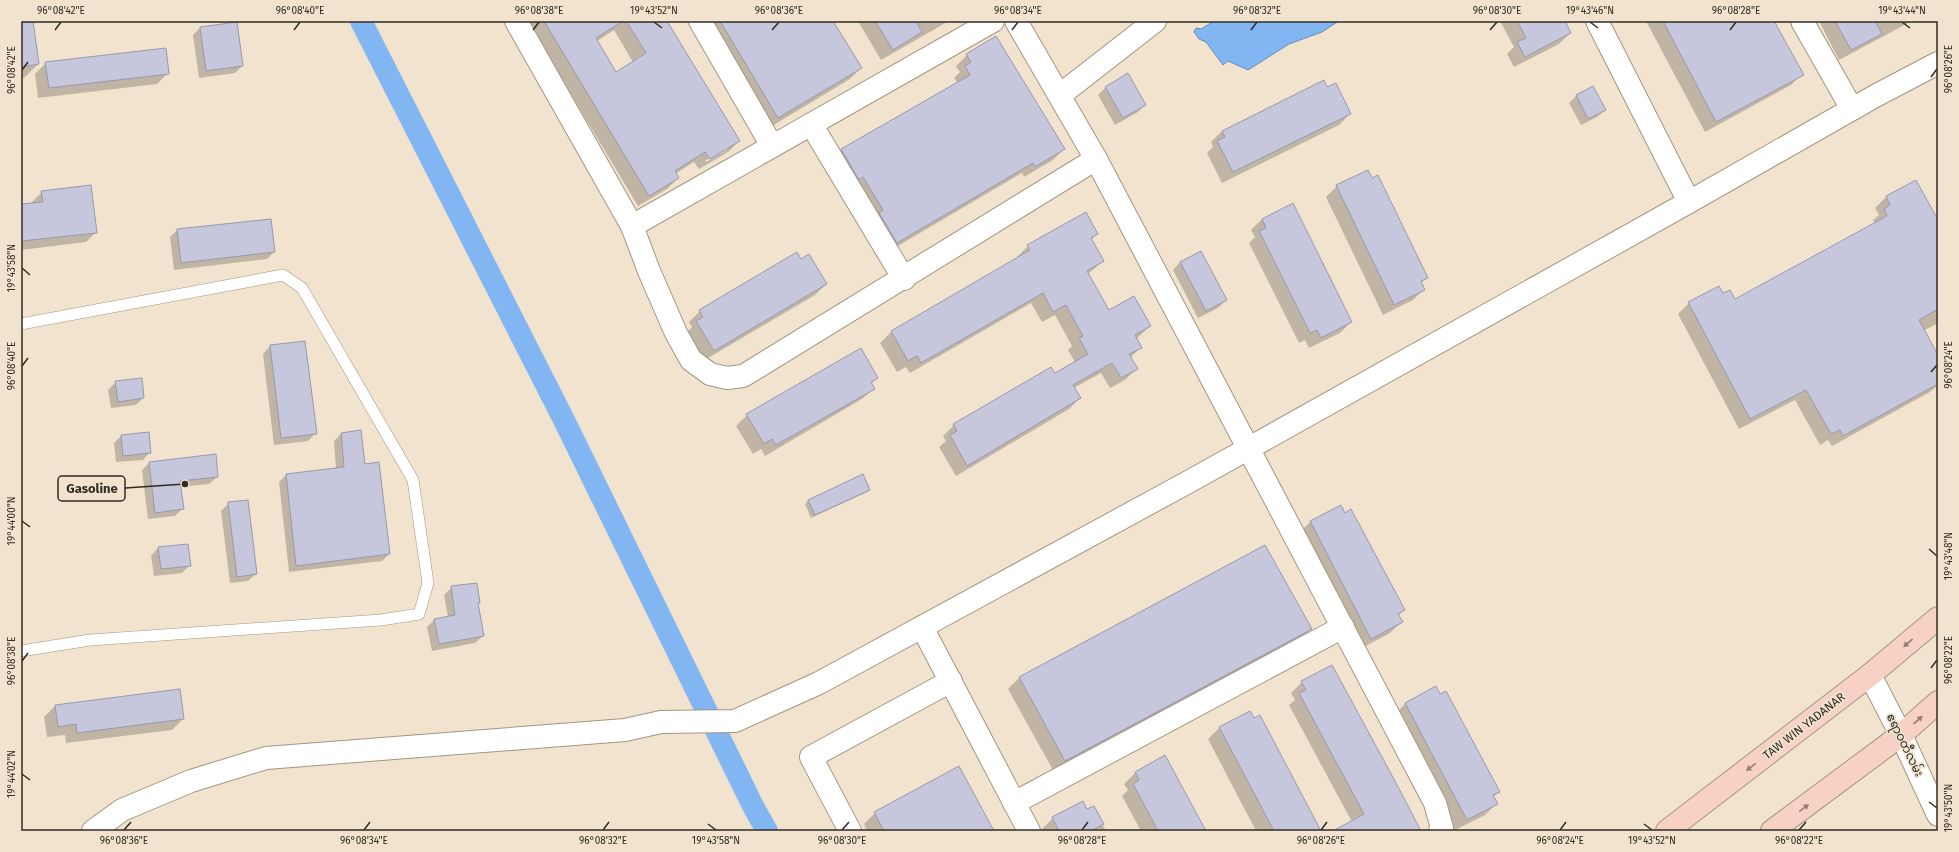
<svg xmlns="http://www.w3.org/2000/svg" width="1959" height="852" font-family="'Fira Sans','Noto Sans Myanmar',sans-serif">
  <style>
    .water { fill: #82b6f3; stroke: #6a8db5 }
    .shadow { fill: #0003; fill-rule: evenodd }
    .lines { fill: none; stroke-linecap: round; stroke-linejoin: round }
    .canal { stroke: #82b6f3; stroke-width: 22 }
    .building { fill: #c6c6dd; stroke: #9898ae }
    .service-casing { stroke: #a39682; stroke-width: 12 }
    .minor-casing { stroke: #a39682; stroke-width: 24 }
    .secondary-casing { stroke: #a39682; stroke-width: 24 }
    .service { stroke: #fff; stroke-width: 11 }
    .minor { stroke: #fff; stroke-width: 22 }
    .secondary { stroke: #f7d1c4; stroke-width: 22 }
    .oneway { fill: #947e74 }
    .ticks { fill: none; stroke: #312c23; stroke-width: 1.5 }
    .labels { text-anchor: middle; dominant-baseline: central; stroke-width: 3.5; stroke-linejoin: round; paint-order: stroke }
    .street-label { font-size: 12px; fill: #312c23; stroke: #f1e3ce }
    .leader { fill: none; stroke: #312c23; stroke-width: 1.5 }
    .callout-dot { fill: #312c23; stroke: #f1e3ce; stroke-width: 1.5 }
    .callout { fill: #f1e3ce; stroke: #312c23; stroke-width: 1.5 }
    .callout-label { font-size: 13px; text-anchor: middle; font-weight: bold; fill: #312c23 }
    .neatline { fill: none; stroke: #312c23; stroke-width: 1.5 }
    .ticks-label { font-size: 10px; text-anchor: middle; fill: #312c23 }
  </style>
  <rect width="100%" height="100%" fill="#f1e3ce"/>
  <!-- water -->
  <polygon class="water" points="1214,21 1339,21 1322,32 1289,44 1248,70 1228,61 1223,65 1206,42 1199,39 1194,32 1196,28 1201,29"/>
  <!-- shadow -->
  <g class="shadow">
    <polygon points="21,21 32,21 38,64 24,78 21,79"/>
    <path d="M527 21H666L739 141 728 152 699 169 694 162 675 174 678 178 667 189 638 206ZM614 30 633 62 615 73 597 41ZM727 147V150L706 162 705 161Z"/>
    <polygon points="702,21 832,21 861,68 850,79 767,129"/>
    <polygon points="858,21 949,21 881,60"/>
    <polygon points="1500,21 1564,21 1570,33 1559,44 1514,67 1507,54 1514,47"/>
    <polygon points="1646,21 1774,21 1802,74 1791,85 1705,132"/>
    <polygon points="1819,21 1912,21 1839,60"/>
    <polygon points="200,28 242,66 235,73 199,78 193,35"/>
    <polygon points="967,55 1064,149 1053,160 1024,177 1022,173 886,253 831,161 841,150 958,83 954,78 960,72 956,66"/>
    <polygon points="46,63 168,73 157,84 38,98 35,74"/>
    <polygon points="1128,75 1145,105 1138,112 1115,125 1098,95 1105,88"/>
    <polygon points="1323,82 1326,88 1350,114 1339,125 1222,183 1207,153 1213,147 1211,142 1222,131"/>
    <polygon points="1577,95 1605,110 1597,117 1581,125 1569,103"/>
    <polygon points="1916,181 1938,222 1938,323 1923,331 1938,357 1938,385 1930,392 1832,446 1828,440 1820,445 1795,400 1739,429 1678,314 1689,303 1723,295 1734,300 1875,224 1873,220 1879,215 1875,208 1886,197"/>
    <polygon points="1337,186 1427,277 1421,283 1424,289 1413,300 1383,315 1326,197"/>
    <polygon points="42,192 96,232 86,242 21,250 21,205 32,204 32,202"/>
    <polygon points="1262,219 1351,322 1340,333 1309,348 1305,340 1299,343 1249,243 1255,237 1251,230"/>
    <polygon points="177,230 274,252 267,259 174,270 170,237"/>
    <polygon points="1097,234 1091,240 1103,261 1088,274 1109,312 1150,326 1136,339 1141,347 1130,358 1136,369 1125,380 1110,388 1101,373 1074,388 1080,398 1069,409 956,476 939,447 946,441 943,436 954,425 1075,362 1068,350 1072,346 1055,315 1042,322 1031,303 910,373 906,367 897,372 880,343 891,332 1018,259 1017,257 1028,246"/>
    <polygon points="1200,252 1226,300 1218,308 1198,318 1173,270 1180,262"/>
    <polygon points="801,260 826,284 815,295 703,361 686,333 692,327 689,322 700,311"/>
    <polygon points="270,346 316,433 308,441 274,445 263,354"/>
    <polygon points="877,378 871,384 873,389 862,399 765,456 761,449 753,454 736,426 747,415"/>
    <polygon points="116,382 143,398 136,405 111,408 108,390"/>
    <polygon points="341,434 364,465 378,463 389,554 382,561 289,572 279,482 286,475 336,469 334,441"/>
    <polygon points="121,436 150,452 143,460 116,462 114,443"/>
    <polygon points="149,463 217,477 209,484 180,487 182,509 175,516 148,519 142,470"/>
    <polygon points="869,490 865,493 811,518 805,504 808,500"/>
    <polygon points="229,503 256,574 248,581 230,583 221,511"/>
    <polygon points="1340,507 1403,610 1398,616 1401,622 1390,633 1360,649 1299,533 1310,522"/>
    <polygon points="1265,546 1311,629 1300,640 1054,772 1008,689 1019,678"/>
    <polygon points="158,548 190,565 182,573 154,576 151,556"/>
    <polygon points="452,587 479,603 477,604 483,636 475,643 432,651 427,627 435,619 448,617 444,595"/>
    <polygon points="1302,682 1420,831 1334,831 1352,822 1289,705 1295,700 1291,693"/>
    <polygon points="1435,688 1499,791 1493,797 1496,804 1485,815 1455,830 1394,715 1405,704"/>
    <polygon points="55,706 183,719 172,730 66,743 65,735 47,737 44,717"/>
    <polygon points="1219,728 1320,831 1256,831 1208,739"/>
    <polygon points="1165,757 1205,831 1141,831 1122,796 1128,790 1124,784 1135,773"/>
    <polygon points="1093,807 1106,831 1043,831 1042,829 1053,818 1087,810"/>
    <polygon points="875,813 993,831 867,831 864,824"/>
  </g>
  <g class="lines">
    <!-- canal -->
    <polyline class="canal" points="361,21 563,418 753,806 767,831"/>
  </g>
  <!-- building -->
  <g class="building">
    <polygon points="21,21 33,21 39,64 21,67"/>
    <polygon points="544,21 623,21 596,38 616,72 646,53 626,21 667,21 740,141 710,159 705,152 675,171 679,178 649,196"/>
    <polygon points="720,21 833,21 862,68 778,118"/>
    <polygon points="875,21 916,21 922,32 893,50"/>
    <polygon points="1517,21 1565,21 1571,33 1525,57 1517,42 1526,38"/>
    <polygon points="1663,21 1774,21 1804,75 1716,122"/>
    <polygon points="1835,21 1875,21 1882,34 1851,50"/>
    <polygon points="237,22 243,66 206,71 200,27"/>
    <polygon points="996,36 1065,149 1035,167 1033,163 897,243 879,213 883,210 863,177 859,180 841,149 970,75 965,66 971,62 966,54"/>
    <polygon points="166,48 169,74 49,88 45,62"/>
    <polygon points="1128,73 1146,105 1123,118 1105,87"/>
    <polygon points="1324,80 1327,87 1336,83 1351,114 1233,172 1217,141 1225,137 1222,131"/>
    <polygon points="1593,86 1606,110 1588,119 1576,95"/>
    <polygon points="1368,170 1372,178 1378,175 1428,278 1421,281 1425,290 1394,305 1336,185"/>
    <polygon points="1916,180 1938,220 1938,309 1919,320 1938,355 1938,384 1843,436 1840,430 1831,434 1806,390 1750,419 1688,302 1719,286 1723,293 1730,290 1735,299 1887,216 1884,209 1890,205 1886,196"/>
    <polygon points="91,185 97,233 21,241 21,204 43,202 41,191"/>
    <polygon points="1293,203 1352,322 1321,338 1317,330 1310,333 1259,231 1266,228 1262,219"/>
    <polygon points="1086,212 1098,234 1091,238 1104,261 1087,271 1109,310 1134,296 1151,326 1135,335 1142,348 1129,354 1138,369 1121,378 1112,363 1073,385 1081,398 967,466 950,435 957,431 953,424 1051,367 1055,373 1088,354 1079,338 1083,336 1066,305 1053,312 1043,293 921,363 917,356 908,361 891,331 1030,250 1027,245"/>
    <polygon points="271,219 275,252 181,263 177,229"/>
    <polygon points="1201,251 1227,300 1206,311 1180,262"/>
    <polygon points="797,252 801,259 809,254 827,284 714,351 696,321 703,317 699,310"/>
    <polygon points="305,341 317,434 281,438 270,345"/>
    <polygon points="861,348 878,378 871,382 875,389 776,445 772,439 764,444 746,414"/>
    <polygon points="142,378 144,398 118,402 115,381"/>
    <polygon points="361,430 365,464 379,462 390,554 296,566 286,474 344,467 341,433"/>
    <polygon points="149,432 151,453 123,456 121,435"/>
    <polygon points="216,454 218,477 180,481 184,509 155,513 149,462"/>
    <polygon points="863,474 870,490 815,515 808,500"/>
    <polygon points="248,500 257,574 237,577 228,502"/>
    <polygon points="1341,505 1345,513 1351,509 1405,610 1398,614 1403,622 1371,639 1310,521"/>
    <polygon points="188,544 191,566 161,569 158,547"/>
    <polygon points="1265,545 1312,629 1065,761 1019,677"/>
    <polygon points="477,583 480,603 478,603 484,636 439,644 434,619 455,615 451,586"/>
    <polygon points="1332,665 1395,781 1421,831 1333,831 1364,814 1299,693 1306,690 1301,681"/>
    <polygon points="1436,686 1440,694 1446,691 1500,792 1493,795 1498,804 1467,820 1405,703"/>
    <polygon points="180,689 184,719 77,733 76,724 58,727 55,705"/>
    <polygon points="1250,711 1254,718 1260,715 1321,831 1274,831 1219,727"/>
    <polygon points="1165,755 1206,831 1158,831 1133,784 1139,780 1135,772"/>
    <polygon points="959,766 994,831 884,831 874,812"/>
    <polygon points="1083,801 1087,809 1094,806 1104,824 1091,831 1059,831 1052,817"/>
  </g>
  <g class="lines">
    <!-- service casing -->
    <g class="service-casing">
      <polyline id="service" points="21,324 283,275 302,288 413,480 428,583 419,614 381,620 90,640 21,651"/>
    </g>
    <!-- minor casing -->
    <g class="minor-casing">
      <g id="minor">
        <polyline points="516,21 632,226 649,271 676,333 691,360 710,374 727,378 743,376 1096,159"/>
        <polyline points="700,21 772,146"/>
        <polyline points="1016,21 1096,159 1435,803 1442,828 1440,831"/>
        <polyline points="1802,21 1852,109"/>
        <polyline points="1060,95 1155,21"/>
        <polyline points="811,124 904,279"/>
        <polyline points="1689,202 1877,95 1938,63"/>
        <polyline points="632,226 993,21"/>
        <polyline points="922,627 1029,831"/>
        <polyline points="1870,675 1901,735 1938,815"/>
        <polyline points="1014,803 1343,627"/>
        <polyline points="93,831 122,810 191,781 266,758 625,730 661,722 735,721 819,683 1192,480 1689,202 1597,21"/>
        <polyline points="850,831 811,757 951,681"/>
      </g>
    </g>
    <!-- secondary casing -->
    <g class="secondary-casing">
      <g id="secondary">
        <polyline points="1667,831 1870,675 1938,618"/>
        <polyline points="1772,831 1901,735 1938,702"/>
      </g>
    </g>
    <!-- service -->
    <use href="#service" class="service"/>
    <!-- minor -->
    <use href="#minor" class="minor"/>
    <!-- secondary -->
    <use href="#secondary" class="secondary"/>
  </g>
  <!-- one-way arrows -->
  <defs><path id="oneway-solid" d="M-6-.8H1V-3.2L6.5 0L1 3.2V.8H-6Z"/></defs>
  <g class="oneway">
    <use href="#oneway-solid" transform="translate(1908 643) rotate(140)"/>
    <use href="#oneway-solid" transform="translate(1918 720) rotate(-41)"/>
    <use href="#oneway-solid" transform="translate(1751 767) rotate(142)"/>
    <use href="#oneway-solid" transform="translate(1804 808) rotate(-37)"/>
  </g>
  <!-- ticks -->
  <path class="ticks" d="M654 22 662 28M1590 22 1598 28M1902 22 1910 28M55 30 61 22M294 30 300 22M533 30 539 22M772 30 779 22M1012 30 1018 22M1251 30 1257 22M1490 30 1497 22M1730 30 1736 22M22 70 28 62M1931 77 1937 69M22 268 30 275M22 366 28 358M1931 372 1937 365M22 521 30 527M1929 549 1937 556M22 661 28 653M1931 668 1937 660M22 774 30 780M1929 802 1937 808M708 824 716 830M1644 824 1652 830M124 830 131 822M364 830 370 822M603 830 609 822M842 830 849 822M1082 830 1088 822M1321 830 1327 822M1560 830 1566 822M1799 830 1806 822"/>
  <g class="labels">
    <!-- street labels -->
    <g class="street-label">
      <text transform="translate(1804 726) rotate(-38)">TAW WIN YADANAR</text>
      <text transform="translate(1905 745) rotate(64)">ဧရာဝတီလမ်း</text>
    </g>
  </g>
  <!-- callouts -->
  <path class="leader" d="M185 484L125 488"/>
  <circle class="callout-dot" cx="185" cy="484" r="4"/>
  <rect class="callout" x="58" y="476" width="67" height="25" rx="4"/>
  <g class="callout-label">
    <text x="92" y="493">Gasoline</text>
  </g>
  <!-- border -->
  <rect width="1959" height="852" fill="none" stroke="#f1e3ce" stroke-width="44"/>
  <rect x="22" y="22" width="1915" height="808" class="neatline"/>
  <g class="ticks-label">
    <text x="61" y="14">96°08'42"E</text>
    <text x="300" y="14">96°08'40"E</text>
    <text x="539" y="14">96°08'38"E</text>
    <text x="654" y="14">19°43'52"N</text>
    <text x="779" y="14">96°08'36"E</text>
    <text x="1018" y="14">96°08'34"E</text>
    <text x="1257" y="14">96°08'32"E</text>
    <text x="1497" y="14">96°08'30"E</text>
    <text x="1590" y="14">19°43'46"N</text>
    <text x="1736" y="14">96°08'28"E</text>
    <text x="1902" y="14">19°43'44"N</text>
    <text transform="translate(1948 69) rotate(-90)" y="4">96°08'26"E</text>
    <text transform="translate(11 70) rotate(-90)" y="4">96°08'42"E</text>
    <text transform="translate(11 268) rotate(-90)" y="4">19°43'58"N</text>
    <text transform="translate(1948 365) rotate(-90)" y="4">96°08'24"E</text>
    <text transform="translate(11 366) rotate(-90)" y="4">96°08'40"E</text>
    <text transform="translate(11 521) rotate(-90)" y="4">19°44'00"N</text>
    <text transform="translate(1948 556) rotate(-90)" y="4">19°43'48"N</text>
    <text transform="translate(1948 660) rotate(-90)" y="4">96°08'22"E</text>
    <text transform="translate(11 661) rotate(-90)" y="4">96°08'38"E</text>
    <text transform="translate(11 774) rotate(-90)" y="4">19°44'02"N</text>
    <text transform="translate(1948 808) rotate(-90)" y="4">19°43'50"N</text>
    <text x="124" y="844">96°08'36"E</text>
    <text x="364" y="844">96°08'34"E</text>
    <text x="603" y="844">96°08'32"E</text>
    <text x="716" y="844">19°43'58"N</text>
    <text x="842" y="844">96°08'30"E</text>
    <text x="1082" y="844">96°08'28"E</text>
    <text x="1321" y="844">96°08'26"E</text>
    <text x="1560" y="844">96°08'24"E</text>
    <text x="1652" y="844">19°43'52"N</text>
    <text x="1799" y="844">96°08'22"E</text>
  </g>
</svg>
